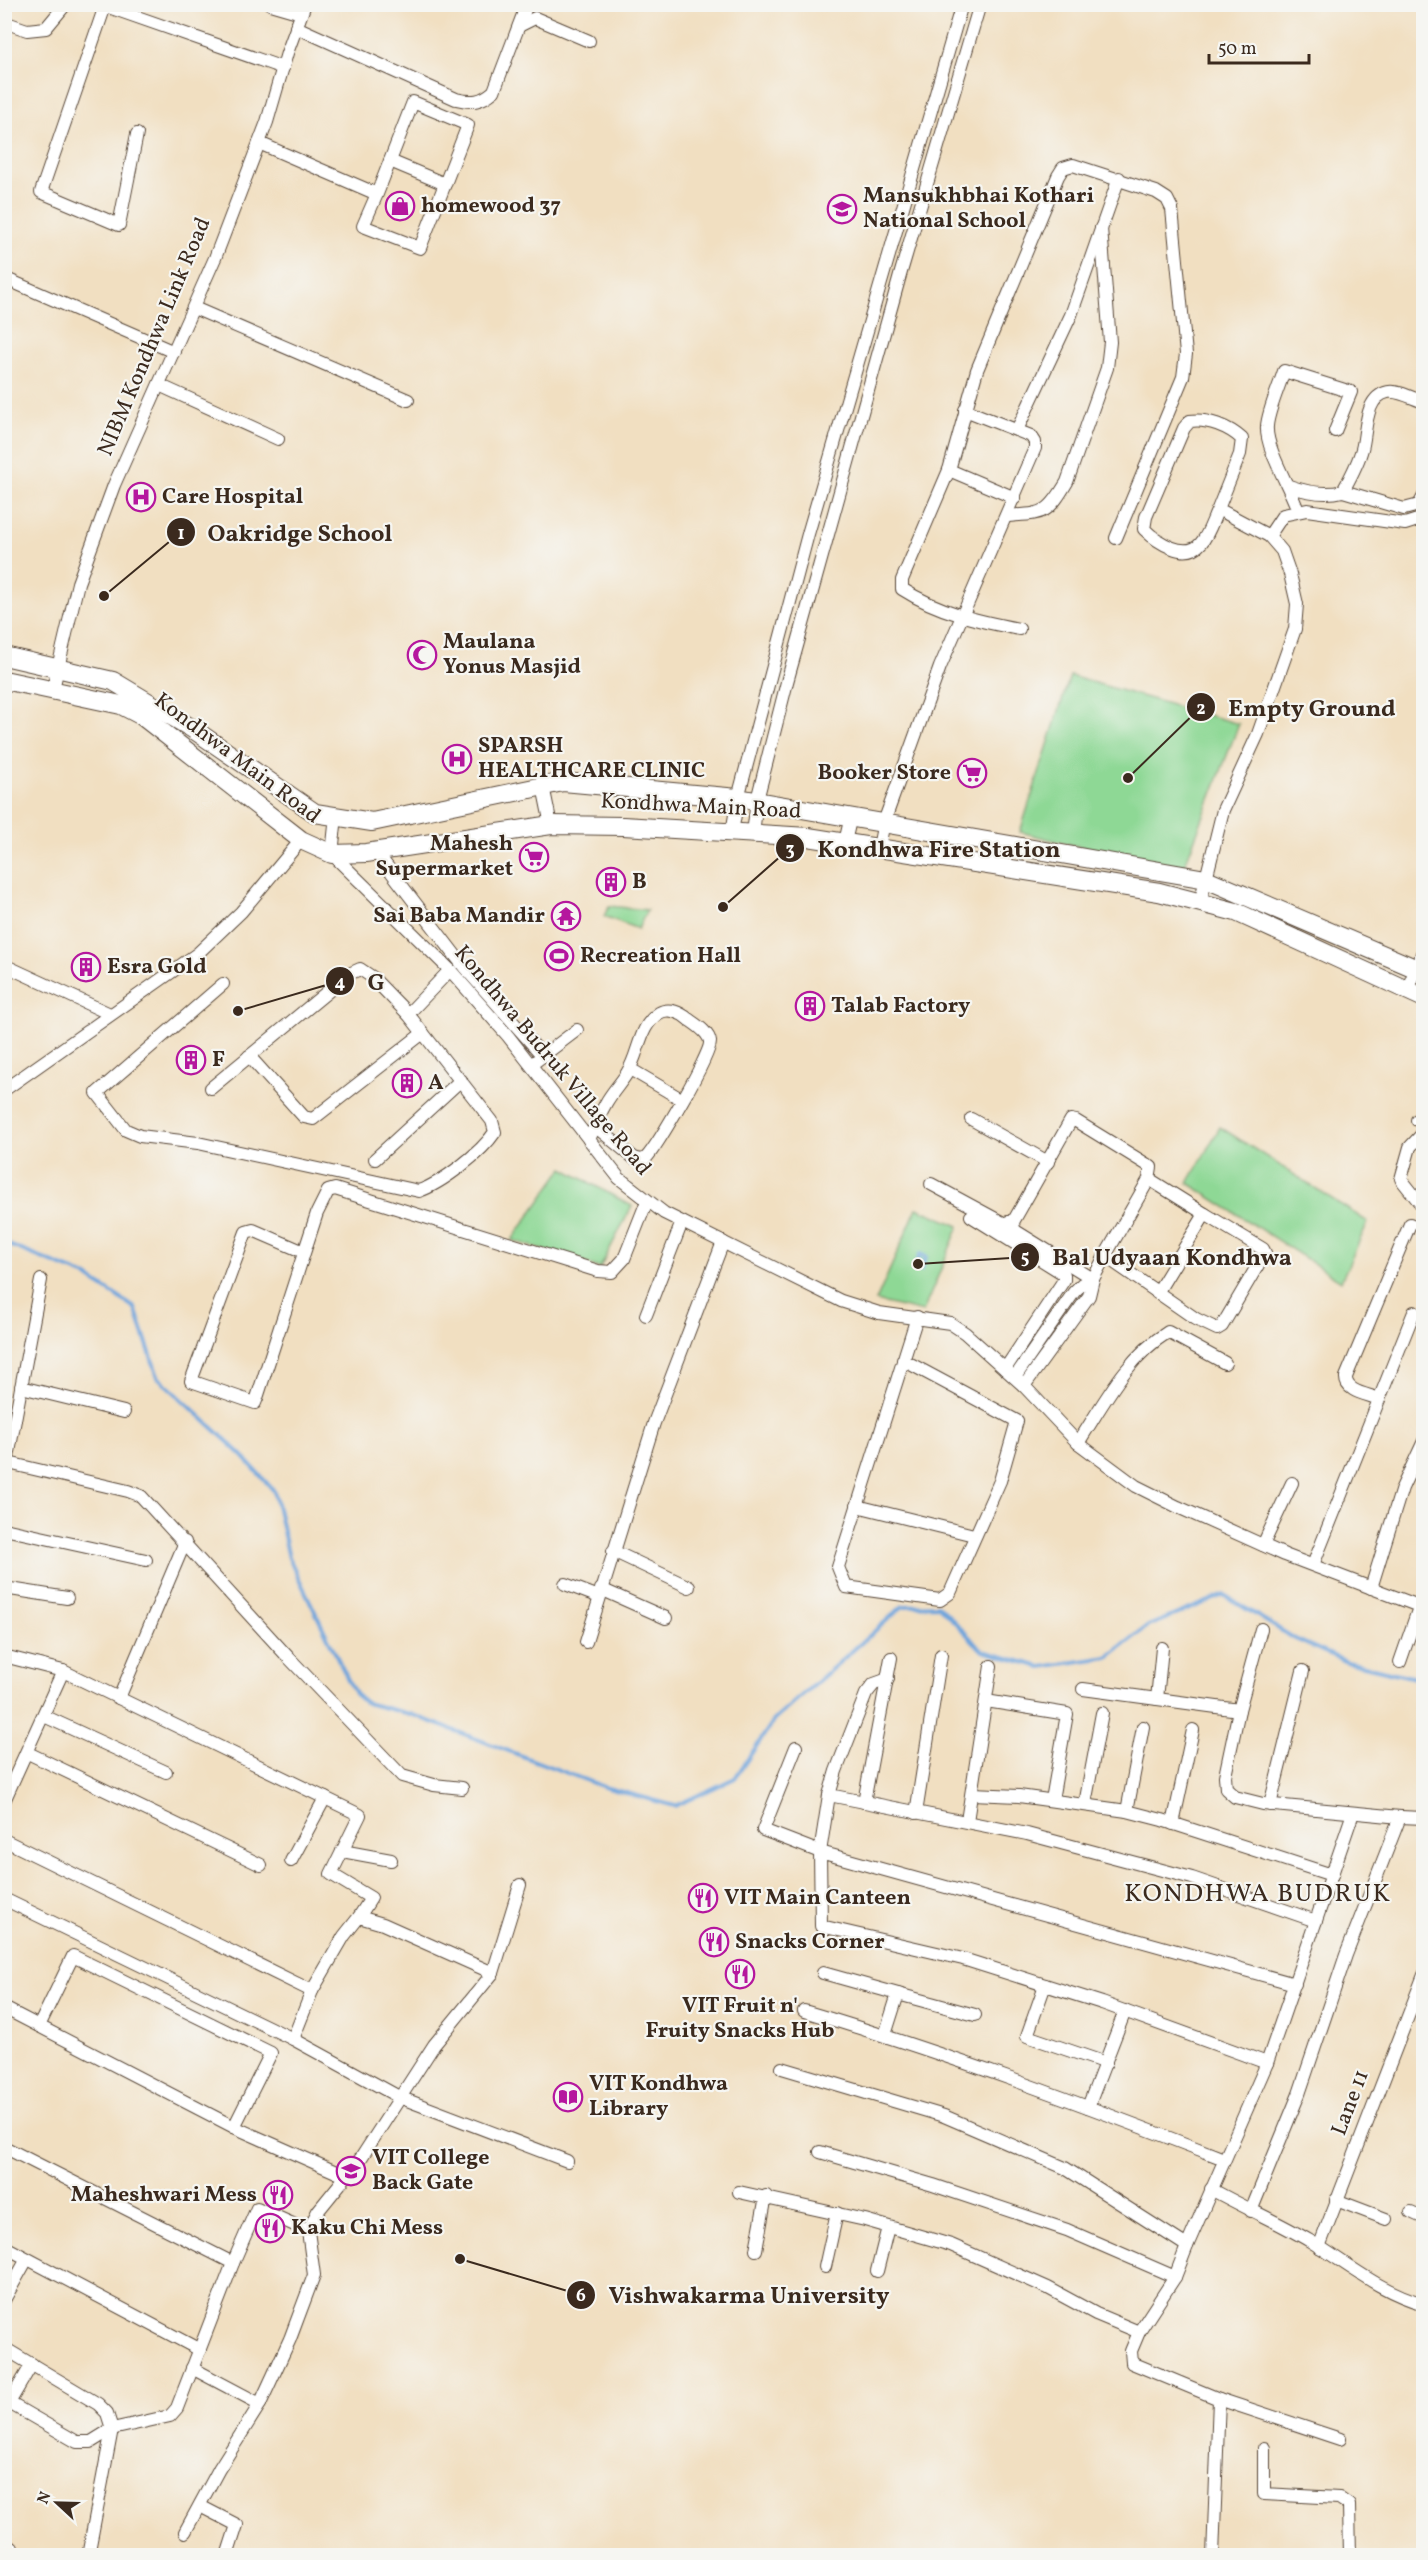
<svg xmlns="http://www.w3.org/2000/svg" width="1428" height="2560" font-family="Vollkorn,serif">
  <style>
    .green { fill: #8ed895; stroke: #64815a; stroke-width: 1.5 }
    .lines { fill: none; stroke-linecap: round; stroke-linejoin: round }
    .stream { stroke: #6ea4dc; stroke-width: 4 }
    .street-casing { stroke: #564536; stroke-width: 14 }
    .primary-casing { stroke: #564536; stroke-width: 20 }
    .street { stroke: #fff; stroke-width: 12 }
    .primary { stroke: #fff; stroke-width: 18 }
    .labels { text-anchor: middle; dominant-baseline: central; stroke-width: 4.5; stroke-linejoin: round; paint-order: stroke }
    .poi-label { font-size: 22px; font-weight: bold; fill: #3b2a1e; stroke: #f6f6f2; text-anchor: start }
    .street-label { font-size: 22px; fill: #3b2a1e; stroke: #f6f6f2 }
    .quarter-label { font-size: 26px; letter-spacing: 1.5px; fill: #3b2a1e; stroke: #f6f6f2 }
    .leader { fill: none; stroke: #3b2a1e; stroke-width: 2 }
    .callout-dot { fill: #3b2a1e; stroke: #f6f6f2; stroke-width: 2 }
    .mark-label { font-size: 18px; text-anchor: middle; font-weight: bold; fill: #fff }
    .callout-label { font-size: 24px; text-anchor: middle; font-weight: bold; fill: #3b2a1e; stroke: #f6f6f2; stroke-width: 4.5; stroke-linejoin: round; paint-order: stroke }
  </style>
  <rect width="100%" height="100%" fill="#f6f6f2"/>
  <filter id="ink" filterUnits="userSpaceOnUse"><feTurbulence type="fractalNoise" baseFrequency=".0167" numOctaves="2"/><feDisplacementMap in="SourceGraphic" scale="12" xChannelSelector="R" yChannelSelector="G"/><feConvolveMatrix kernelMatrix="1 2 1 2 8 2 1 2 1" color-interpolation-filters="sRGB"/></filter>
  <filter id="wash" filterUnits="userSpaceOnUse"><feTurbulence type="fractalNoise" baseFrequency=".008" numOctaves="4" result="noise"/><feDisplacementMap in="SourceGraphic" scale="24" xChannelSelector="R" yChannelSelector="G"/><feGaussianBlur stdDeviation="1.35" result="paint"/><feColorMatrix in="noise" values="0 0 0 0 0 0 0 0 0 0 0 0 0 0 0 0 0 1.4 0 .05"/><feComposite in="paint" operator="in"/></filter>
  <g filter="url(#wash)">
    <rect width="100%" height="100%" fill="#f1dfc1"/>
    <!-- green -->
    <g class="green">
      <polygon points="1070,676 1239,724 1182,872 1020,832"/>
      <polygon points="609,906 647,910 638,929 604,916"/>
      <polygon points="1220,1127 1368,1222 1341,1281 1188,1183"/>
      <polygon points="563,1168 632,1206 600,1268 512,1240"/>
      <polygon points="917,1208 959,1226 923,1312 876,1301"/>
    </g>
    <g class="lines">
      <!-- stream -->
      <g class="stream">
        <polyline points="4,1243 86,1276 135,1308 158,1377 242,1455 274,1491 289,1558 355,1694 366,1703 413,1715 604,1787 675,1806 735,1778 774,1720 903,1606 938,1605 983,1651 1041,1667 1108,1657 1148,1626 1224,1595 1295,1639 1347,1662 1424,1680"/>
        <polygon points="920,1254 926,1257 921,1270 915,1267"/>
      </g>
    </g>
  </g>
  <g filter="url(#ink)">
    <g class="lines">
      <!-- street casing -->
      <g class="street-casing">
        <g id="street">
          <polyline points="100,4 283,68"/>
          <polyline points="270,4 301,13"/>
          <polyline points="105,6 41,192 119,225 137,134"/>
          <polyline points="4,22 27,30 46,28 66,4"/>
          <polyline points="519,26 535,18 589,41"/>
          <path d="M296 27 456 99C473 103 481 102 494 91L527 4"/>
          <polyline points="259,143 377,194 413,102 468,125 420,248 363,226 377,194"/>
          <polyline points="390,161 445,184"/>
          <polyline points="4,278 174,352"/>
          <polyline points="194,308 408,400"/>
          <polyline points="159,385 278,439"/>
          <polyline points="1017,430 1071,315 1119,178"/>
          <polyline points="949,470 1015,498"/>
          <path d="M1289 486C1306 492 1324 496 1343 491 1350 478 1358 464 1362 449 1367 431 1364 397 1388 392 1398 390 1414 399 1424 402"/>
          <polyline points="1343,491 1404,509 1419,505 1424,496"/>
          <path d="M1298 511C1291 489 1265 448 1267 426 1268 411 1279 387 1284 371L1351 392 1335 431"/>
          <path d="M1007 516C1044 513 1047 516 1067 482L1107 368 1110 342 1101 228"/>
          <polyline points="1269,536 1283,515 1307,510 1405,524 1424,518"/>
          <path d="M1019 629C978 621 938 612 902 589V580L949 470 977 370 1058 176 1063 168 1073 165 1156 192 1167 199 1172 209 1186 354 1183 377 1116 538"/>
          <polyline points="53,689 78,583 114,485 215,258 267,122 287,53 305,4"/>
          <polyline points="543,786 551,825"/>
          <polyline points="336,816 332,854 450,970 508,1036 619,1178 664,1213 841,1301 879,1313 950,1323 965,1333 1024,1386 1078,1443 1136,1486 1178,1507 1285,1555 1424,1608"/>
          <polyline points="732,832 738,798 808,534 962,4"/>
          <polyline points="753,834 757,800 787,682 901,272 980,4"/>
          <polyline points="845,842 851,816"/>
          <polyline points="879,847 884,822 940,667 1035,448 1035,442 1031,436 965,410"/>
          <polyline points="376,852 465,968 543,1056"/>
          <path d="M1200 903 1223 810 1258 734 1295 629 1297 604 1290 574 1282 551 1269 536 1218 509C1213 519 1209 534 1201 543 1186 561 1157 542 1144 529L1146 517 1184 428 1190 421C1207 418 1229 427 1242 439L1240 454 1218 509"/>
          <polyline points="4,965 110,1014"/>
          <path d="M223 984 97 1093 126 1130 140 1136 198 1143 419 1191C442 1183 481 1153 495 1132L492 1121 408 1014"/>
          <polyline points="1407,990 1424,949"/>
          <polyline points="249,1056 304,1117 313,1119 423,1033"/>
          <polyline points="536,1061 577,1030"/>
          <polyline points="630,1069 681,1099"/>
          <polyline points="211,1088 349,974 360,969 372,977 408,1014 450,970"/>
          <polyline points="4,1090 197,954 241,912 301,840"/>
          <polyline points="971,1119 1048,1162"/>
          <polyline points="1417,1120 1424,1123"/>
          <polyline points="1424,1132 1410,1147 1401,1179 1424,1208"/>
          <path d="M589 1140C594 1128 599 1115 606 1103 612 1092 621 1083 627 1073 640 1053 638 1027 659 1013 669 1007 681 1013 688 1019 695 1024 709 1032 710 1042 711 1055 657 1146 646 1158L641 1160 634 1158 595 1126"/>
          <polyline points="375,1159 461,1080"/>
          <polyline points="1149,1179 1205,1214 1157,1293"/>
          <polyline points="931,1184 1005,1224"/>
          <polyline points="971,1216 1064,1274 1064,1280 1005,1369"/>
          <polyline points="1013,1222 1008,1222 1005,1224 1008,1232 1014,1230 1013,1222 1071,1120 1076,1121 1151,1167 1149,1179 1105,1256 1196,1319 1217,1329 1222,1326 1265,1253 1263,1249 1205,1214"/>
          <polyline points="1014,1230 1093,1279"/>
          <polyline points="304,1252 253,1230 246,1232 191,1381 255,1403 257,1398 317,1213 328,1191 335,1189 598,1271 612,1272 624,1259 647,1201"/>
          <polyline points="646,1315 682,1222"/>
          <polyline points="903,1360 1017,1421 1000,1481 950,1593 940,1600 846,1587 838,1567 917,1317"/>
          <polyline points="1015,1377 1074,1292 1082,1284 1093,1279"/>
          <polyline points="1024,1386 1089,1296 1093,1279 1105,1256"/>
          <polyline points="21,1387 124,1412"/>
          <path d="M1379 1399C1367 1394 1345 1392 1346 1377L1410 1224"/>
          <path d="M1078 1443C1104 1403 1126 1358 1168 1332L1225 1363"/>
          <polyline points="4,1462 128,1491 141,1496 288,1657 402,1776 434,1785 462,1788"/>
          <polyline points="7,1463 41,1280"/>
          <polyline points="857,1506 974,1535"/>
          <polyline points="4,1529 146,1560"/>
          <polyline points="1263,1545 1292,1483"/>
          <polyline points="613,1551 689,1587"/>
          <polyline points="1313,1565 1414,1312"/>
          <polyline points="565,1584 599,1597"/>
          <polyline points="4,1588 67,1598"/>
          <polyline points="1371,1588 1402,1488 1424,1441"/>
          <polyline points="601,1589 666,1618"/>
          <polyline points="586,1642 654,1423 723,1242"/>
          <polyline points="4,1656 63,1671 360,1815 331,1874 371,1898 359,1917"/>
          <polyline points="1400,1662 1424,1593"/>
          <polyline points="1083,1689 1239,1710"/>
          <polyline points="119,1698 185,1542"/>
          <polyline points="1157,1699 1162,1648"/>
          <polyline points="986,1701 1067,1714 1052,1800"/>
          <polyline points="44,1716 166,1772"/>
          <polyline points="796,1747 763,1830 820,1852 829,1795 1027,1834 1192,1878 1316,1921"/>
          <polyline points="28,1753 261,1865"/>
          <polyline points="972,1794 1019,1796 1127,1811 1162,1820 1332,1875"/>
          <polyline points="829,1795 836,1771 866,1694 874,1684 888,1679"/>
          <polyline points="4,1801 63,1671"/>
          <polyline points="864,1802 891,1658"/>
          <polyline points="1085,1804 1102,1713"/>
          <polyline points="1270,1805 1303,1671"/>
          <polyline points="1127,1811 1143,1727"/>
          <polyline points="916,1813 941,1655"/>
          <polyline points="1400,1817 1424,1818"/>
          <polyline points="967,1821 991,1666"/>
          <polyline points="1173,1824 1193,1730"/>
          <polyline points="4,1840 312,1991 344,1936 359,1917 383,1924 493,1973"/>
          <polyline points="342,1851 391,1860"/>
          <polyline points="291,1861 325,1798"/>
          <polyline points="4,1899 293,2039 399,2097 567,2161"/>
          <polyline points="823,1973 898,1994"/>
          <polyline points="1045,1985 1027,2036 1106,2063"/>
          <polyline points="4,2008 234,2127 345,2176"/>
          <path d="M804 2011C946 2053 1085 2105 1224 2159"/>
          <polyline points="39,2026 73,1956 271,2053 234,2127"/>
          <polyline points="885,2035 898,1994 975,2015"/>
          <polyline points="293,2039 312,1991"/>
          <polyline points="1267,2063 1102,2003 963,1959 821,1926 820,1852 1295,1984"/>
          <polyline points="1088,2107 1125,2011"/>
          <polyline points="4,2147 233,2263 177,2408 170,2416 112,2429 107,2413 98,2404 4,2348"/>
          <polyline points="820,2152 933,2185 1067,2230 1175,2277"/>
          <path d="M1211 2189C1243 2207 1278 2222 1310 2241 1348 2264 1380 2292 1424 2304"/>
          <polyline points="739,2192 865,2220 951,2245 1048,2288 1096,2314 1139,2332 1175,2277 1187,2246 1065,2168 944,2116 782,2068"/>
          <polyline points="1336,2200 1386,2219"/>
          <polyline points="1251,2211 1299,2094 1346,1955 1400,1817 1263,1804 1235,1797 1226,1789 1225,1776 1239,1710 1261,1629"/>
          <polyline points="1411,2212 1424,2218"/>
          <polyline points="1187,2246 1267,2063 1353,1813"/>
          <polyline points="1319,2247 1424,1975"/>
          <polyline points="9,2249 200,2350"/>
          <polyline points="756,2250 766,2196"/>
          <polyline points="233,2263 257,2208 308,2231"/>
          <polyline points="825,2267 837,2213"/>
          <polyline points="877,2271 888,2227"/>
          <polyline points="4,2300 27,2259"/>
          <polyline points="1139,2332 1131,2351 1132,2363 1219,2399 1213,2556"/>
          <polyline points="192,2368 260,2404 290,2339 314,2275 308,2231 318,2211 361,2158 434,2045 493,1973 520,1885"/>
          <polyline points="1219,2399 1340,2439"/>
          <polyline points="4,2400 77,2442 91,2442 112,2429"/>
          <polyline points="9,2403 32,2364"/>
          <polyline points="1264,2448 1264,2494 1339,2498 1349,2505 1350,2556"/>
          <polyline points="200,2506 237,2525 227,2556"/>
          <polyline points="185,2532 219,2469 260,2404"/>
          <polyline points="11,2556 12,2548"/>
          <polyline points="88,2556 112,2429"/>
        </g>
      </g>
      <!-- primary casing -->
      <g class="primary-casing">
        <g id="primary">
          <polyline points="4,656 113,681 193,729 315,813 372,822 563,782 738,798 1206,879 1424,972"/>
          <polyline points="4,680 121,705 142,716 301,840 332,854 366,853 551,825 623,826 808,837 1159,892 1236,912 1424,998"/>
        </g>
      </g>
      <!-- street -->
      <use href="#street" class="street"/>
      <!-- primary -->
      <use href="#primary" class="primary"/>
    </g>
  </g>
  <!-- icons -->
  <defs>
    <g id="shop-ring" transform="scale(1.5)"><circle r="9.5" fill="#f6f6f2" stroke="#b5179e" stroke-width="1.5"/><path d="M-5-2.5h2.3a2.7 3.5 0 0 1 5.4 0H5L5.5 6h-11ZM-1.5-2.5h3a1.5 2.3 0 0 0-3 0Z" fill="#b5179e"/></g>
    <g id="school-ring" transform="scale(1.5)"><circle r="9.5" fill="#f6f6f2" stroke="#b5179e" stroke-width="1.5"/><path d="M0-5L7-2L0 1L-7-2ZM-4 1L0 2.5L4 1V4Q0 6-4 4Z" fill="#b5179e"/></g>
    <g id="hospital-ring" transform="scale(1.5)"><circle r="9.5" fill="#f6f6f2" stroke="#b5179e" stroke-width="1.5"/><path d="M-5-5h3v3.5h4V-5h3V5h-3V1.5h-4V5h-3Z" fill="#b5179e"/></g>
    <g id="mosque-ring" transform="scale(1.5)"><circle r="9.5" fill="#f6f6f2" stroke="#b5179e" stroke-width="1.5"/><path d="M3.5-4.9A6 6 0 1 0 3.5 4.9A5 5 0 1 1 3.5-4.9Z" fill="#b5179e"/></g>
    <g id="supermarket-ring" transform="scale(1.5)"><circle r="9.5" fill="#f6f6f2" stroke="#b5179e" stroke-width="1.5"/><path d="M-6-5.5h2.5l.6 2H6L4.5 2H-2.5L-4.4-4H-6ZM-1.5 3.2a1.3 1.3 0 1 0 .1 0ZM3 3.2a1.3 1.3 0 1 0 .1 0Z" fill="#b5179e"/></g>
    <g id="building-ring" transform="scale(1.5)"><circle r="9.5" fill="#f6f6f2" stroke="#b5179e" stroke-width="1.5"/><path d="M-4-6H4V6H1V3H-1V6H-4ZM-2.5-4.3h1.7v1.8h-1.7ZM.8-4.3h1.7v1.8H.8ZM-2.5-1h1.7V.8h-1.7ZM.8-1h1.7V.8H.8Z" fill="#b5179e"/></g>
    <g id="temple-ring" transform="scale(1.5)"><circle r="9.5" fill="#f6f6f2" stroke="#b5179e" stroke-width="1.5"/><path d="M0-6L5-2H3V0L6.5 2.5H4V6H1.5V3h-3V6H-4V2.5H-6.5L-3 0V-2H-5Z" fill="#b5179e"/></g>
    <g id="stadium-ring" transform="scale(1.5)"><circle r="9.5" fill="#f6f6f2" stroke="#b5179e" stroke-width="1.5"/><path d="M0-5a6.5 5 0 1 0 0 10a6.5 5 0 1 0 0-10ZM-3.5-1.8h7v3.6h-7Z" fill="#b5179e"/></g>
    <g id="restaurant-ring" transform="scale(1.5)"><circle r="9.5" fill="#f6f6f2" stroke="#b5179e" stroke-width="1.5"/><path d="M-5-6h1v4h1v-4h1v4h1v-4h1v5L-1.5 .5V6h-2V.5L-5-1ZM5-6V6H3V1.5H1.5Q1.5-4 5-6Z" fill="#b5179e"/></g>
    <g id="library-ring" transform="scale(1.5)"><circle r="9.5" fill="#f6f6f2" stroke="#b5179e" stroke-width="1.5"/><path d="M-6-4Q-3-5.5-.7-3.5V5Q-3 3-6 4ZM6-4Q3-5.5 .7-3.5V5Q3 3 6 4Z" fill="#b5179e"/></g>
    <g id="university-ring" transform="scale(1.5)"><circle r="9.5" fill="#f6f6f2" stroke="#b5179e" stroke-width="1.5"/><path d="M0-5L7-2L0 1L-7-2ZM-4 1L0 2.5L4 1V4Q0 6-4 4Z" fill="#b5179e"/></g>
  </defs>
  <g fill-rule="evenodd">
    <use href="#shop-ring" x="400" y="206"/>
    <use href="#school-ring" x="842" y="209"/>
    <use href="#hospital-ring" x="141" y="497"/>
    <use href="#mosque-ring" x="422" y="655"/>
    <use href="#hospital-ring" x="457" y="759"/>
    <use href="#supermarket-ring" x="972" y="773"/>
    <use href="#supermarket-ring" x="534" y="857"/>
    <use href="#building-ring" x="611" y="882"/>
    <use href="#temple-ring" x="566" y="916"/>
    <use href="#stadium-ring" x="559" y="956"/>
    <use href="#building-ring" x="86" y="967"/>
    <use href="#building-ring" x="810" y="1006"/>
    <use href="#building-ring" x="191" y="1060"/>
    <use href="#building-ring" x="407" y="1083"/>
    <use href="#restaurant-ring" x="703" y="1898"/>
    <use href="#restaurant-ring" x="714" y="1942"/>
    <use href="#restaurant-ring" x="740" y="1974"/>
    <use href="#library-ring" x="568" y="2097"/>
    <use href="#university-ring" x="351" y="2171"/>
    <use href="#restaurant-ring" x="278" y="2195"/>
    <use href="#restaurant-ring" x="270" y="2228"/>
  </g>
  <g class="labels">
    <!-- poi labels -->
    <g class="poi-label">
      <text x="863" y="196">Mansukhbhai Kothari<tspan x="863" dy="25">National School</tspan></text>
      <text x="421" y="206">homewood 37</text>
      <text x="162" y="497">Care Hospital</text>
      <text x="443" y="642">Maulana<tspan x="443" dy="25">Yonus Masjid</tspan></text>
      <text x="478" y="746">SPARSH<tspan x="478" dy="25">HEALTHCARE CLINIC</tspan></text>
      <text x="951" y="773" text-anchor="end">Booker Store</text>
      <text x="513" y="844" text-anchor="end">Mahesh<tspan x="513" dy="25">Supermarket</tspan></text>
      <text x="632" y="882">B</text>
      <text x="545" y="916" text-anchor="end">Sai Baba Mandir</text>
      <text x="580" y="956">Recreation Hall</text>
      <text x="107" y="967">Esra Gold</text>
      <text x="831" y="1006">Talab Factory</text>
      <text x="212" y="1060">F</text>
      <text x="428" y="1083">A</text>
      <text x="724" y="1898">VIT Main Canteen</text>
      <text x="735" y="1942">Snacks Corner</text>
      <text x="740" y="2006" text-anchor="middle">VIT Fruit n'<tspan x="740" dy="25">Fruity Snacks Hub</tspan></text>
      <text x="589" y="2084">VIT Kondhwa<tspan x="589" dy="25">Library</tspan></text>
      <text x="372" y="2158">VIT College<tspan x="372" dy="25">Back Gate</tspan></text>
      <text x="257" y="2195" text-anchor="end">Maheshwari Mess</text>
      <text x="291" y="2228">Kaku Chi Mess</text>
    </g>
    <!-- street labels -->
    <g class="street-label">
      <text transform="translate(155 337) rotate(-67)">NIBM Kondhwa Link Road</text>
      <text transform="translate(237 759) rotate(37)">Kondhwa Main Road</text>
      <text transform="translate(701 807) rotate(3)">Kondhwa Main Road</text>
      <text transform="translate(552 1061) rotate(50)">Kondhwa Budruk Village Road</text>
      <text transform="translate(1351 2103) rotate(-69)">Lane 11</text>
    </g>
    <!-- quarter labels -->
    <g class="quarter-label">
      <text x="1258" y="1894">KONDHWA BUDRUK</text>
    </g>
  </g>
  <!-- callouts -->
  <path class="leader" d="M104 596L181 532M1128 778L1201 707M723 907L790 848M238 1011L340 981M918 1264L1025 1257M460 2259L581 2295"/>
  <g class="callout-dot">
    <circle cx="104" cy="596" r="6"/>
    <circle cx="1128" cy="778" r="6"/>
    <circle cx="723" cy="907" r="6"/>
    <circle cx="238" cy="1011" r="6"/>
    <circle cx="918" cy="1264" r="6"/>
    <circle cx="460" cy="2259" r="6"/>
    <circle cx="181" cy="532" r="15"/>
    <circle cx="1201" cy="707" r="15"/>
    <circle cx="790" cy="848" r="15"/>
    <circle cx="340" cy="981" r="15"/>
    <circle cx="1025" cy="1257" r="15"/>
    <circle cx="581" cy="2295" r="15"/>
  </g>
  <g class="mark-label">
    <text x="181" y="539">1</text>
    <text x="1201" y="714">2</text>
    <text x="790" y="855">3</text>
    <text x="340" y="988">4</text>
    <text x="1025" y="1263">5</text>
    <text x="581" y="2301">6</text>
  </g>
  <g class="callout-label">
    <text x="300" y="541">Oakridge School</text>
    <text x="1312" y="716">Empty Ground</text>
    <text x="939" y="857">Kondhwa Fire Station</text>
    <text x="376" y="990">G</text>
    <text x="1172" y="1265">Bal Udyaan Kondhwa</text>
    <text x="749" y="2303">Vishwakarma University</text>
  </g>
  <!-- margin -->
  <rect width="1428" height="2560" fill="none" stroke="#f6f6f2" stroke-width="24"/>
  <!-- north arrow -->
  <g transform="translate(57 2503) rotate(292)" stroke="#f6f6f2" stroke-width="4.5" paint-order="stroke">
  <path d="M0-4.5L10 22L0 15L-10 22Z" fill="#3b2a1e"/>
  <text y="-9" font-size="16" font-weight="bold" text-anchor="middle" fill="#3b2a1e">N</text>
  </g>
  <!-- scale -->
  <path d="M1209 54v9h100v-9" fill="none" stroke="#3b2a1e" stroke-width="3"/>
  <text x="1218" y="54" font-size="18" fill="#3b2a1e" stroke="#f6f6f2" stroke-width="4.5" paint-order="stroke">50 m</text>
</svg>
